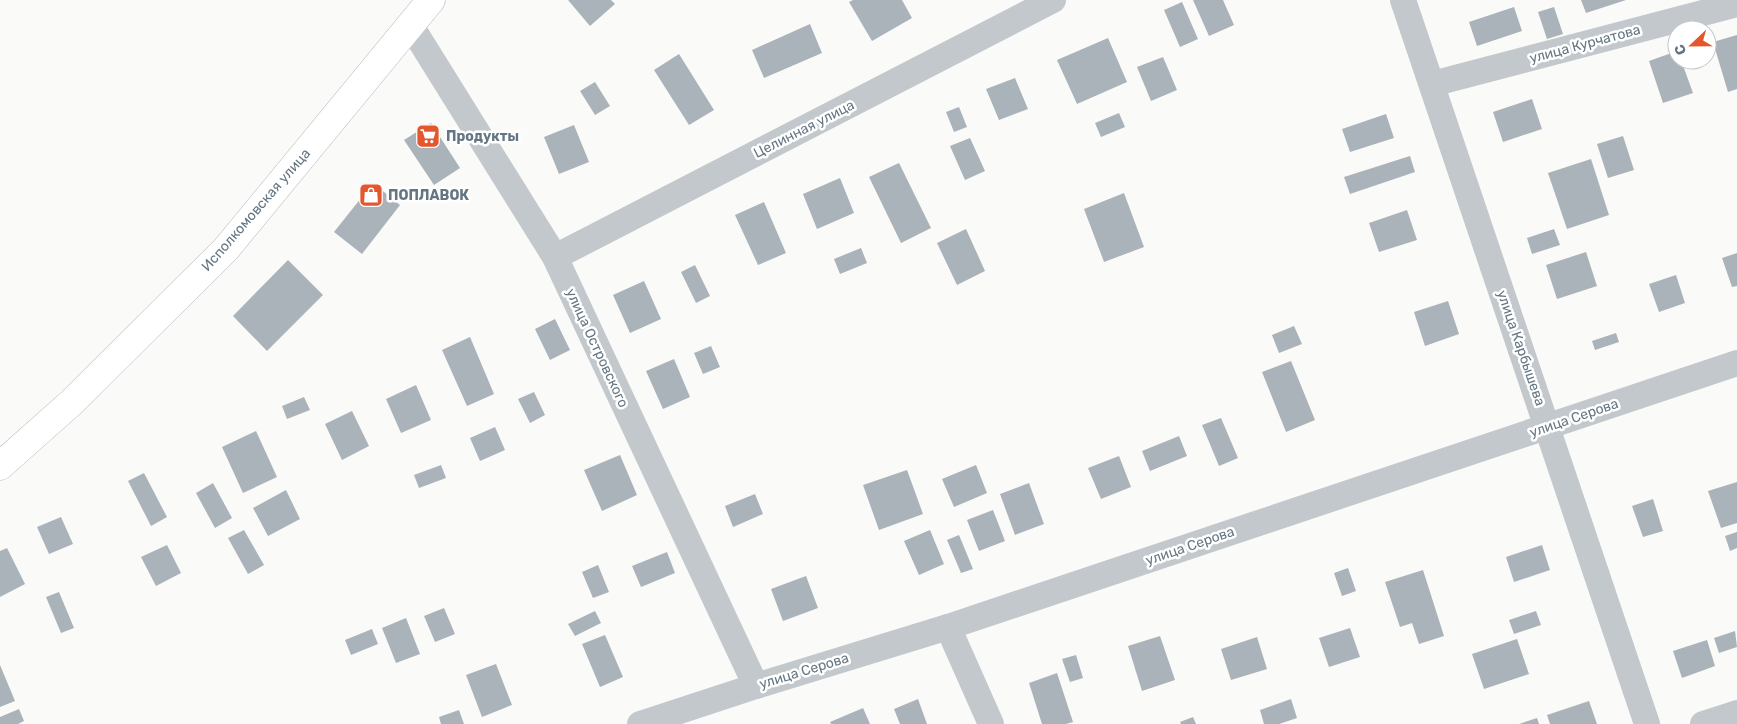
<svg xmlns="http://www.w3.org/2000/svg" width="1737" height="724" font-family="Rubik,sans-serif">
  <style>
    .building { fill: #aab3b9 }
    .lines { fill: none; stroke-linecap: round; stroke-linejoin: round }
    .primary-casing { stroke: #b5babe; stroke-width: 29 }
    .street { stroke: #c3c8cc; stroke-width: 26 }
    .primary { stroke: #fff; stroke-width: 28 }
    .labels { text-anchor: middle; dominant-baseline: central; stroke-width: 5; stroke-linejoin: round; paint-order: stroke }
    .street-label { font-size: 14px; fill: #657683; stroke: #fff }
    .poi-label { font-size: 14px; font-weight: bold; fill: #657683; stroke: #fff; text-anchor: start }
  </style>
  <rect width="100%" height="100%" fill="#fafaf8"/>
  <!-- building -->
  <g class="building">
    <polygon points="568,0 611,0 615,4 590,26"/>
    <polygon points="853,0 902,0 912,18 872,41 849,2"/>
    <polygon points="1193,0 1223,0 1234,25 1209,36"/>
    <polygon points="1581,0 1626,0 1586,13"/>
    <polygon points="1182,2 1198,39 1180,47 1164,10"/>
    <polygon points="1514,7 1522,31 1477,46 1469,22"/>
    <polygon points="1554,7 1563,34 1547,39 1538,12"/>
    <polygon points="810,24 822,53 764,78 752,50"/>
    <polygon points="1737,35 1737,89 1728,92 1713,42"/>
    <polygon points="1108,38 1127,82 1077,104 1057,60"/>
    <polygon points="1677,51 1677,60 1681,60 1693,93 1663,103 1649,61"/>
    <polygon points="679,54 714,110 689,125 654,70"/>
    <polygon points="1163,57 1177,90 1151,101 1137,67"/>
    <polygon points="1015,78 1028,109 999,120 986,89"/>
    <polygon points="595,82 610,106 595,115 580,91"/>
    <polygon points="1532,99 1542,129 1503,142 1493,112"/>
    <polygon points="959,107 967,127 954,132 946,112"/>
    <polygon points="1119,113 1125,127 1101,137 1095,123"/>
    <polygon points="1386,114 1394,138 1350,152 1342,129"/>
    <polygon points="431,123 460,168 434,185 404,140"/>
    <polygon points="574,125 589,162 559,174 544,137"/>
    <polygon points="1623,136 1634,170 1608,178 1597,144"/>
    <polygon points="970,138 985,171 965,180 950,146"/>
    <polygon points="1410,156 1415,172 1350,194 1344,177"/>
    <polygon points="1591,159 1609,215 1567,229 1548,173"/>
    <polygon points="899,163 931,228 901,243 869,177"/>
    <polygon points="840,178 854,213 817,229 803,194"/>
    <polygon points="373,183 400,205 362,254 334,232"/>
    <polygon points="1124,193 1144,247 1104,262 1084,209"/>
    <polygon points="764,202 786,253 758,265 735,215"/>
    <polygon points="1407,210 1417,240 1379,252 1369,223"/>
    <polygon points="966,229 985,271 957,285 937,243"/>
    <polygon points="1554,229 1560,245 1532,254 1527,238"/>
    <polygon points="861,248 867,263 840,274 834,259"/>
    <polygon points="1586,252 1597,286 1557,299 1546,265"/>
    <polygon points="1737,253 1737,286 1732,287 1722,258"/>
    <polygon points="288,260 323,295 267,351 233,316"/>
    <polygon points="695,265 710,296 696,303 681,272"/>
    <polygon points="1676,275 1685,303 1659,312 1649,284"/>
    <polygon points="644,281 661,319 630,333 613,295"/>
    <polygon points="1448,301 1459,334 1425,346 1414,312"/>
    <polygon points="555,319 570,350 550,360 535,329"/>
    <polygon points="1294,326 1302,344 1279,353 1272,335"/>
    <polygon points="1616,333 1619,342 1595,350 1592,341"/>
    <polygon points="470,337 494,394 467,406 442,350"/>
    <polygon points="711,346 720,367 703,374 694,353"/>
    <polygon points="674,359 690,397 663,409 646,371"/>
    <polygon points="1291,361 1315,420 1286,432 1262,372"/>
    <polygon points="416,385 431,420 401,433 386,399"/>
    <polygon points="534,392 545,415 530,423 518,399"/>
    <polygon points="304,397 310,410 287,419 282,406"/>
    <polygon points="352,411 369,446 342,460 325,424"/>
    <polygon points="1221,418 1238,458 1219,466 1202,425"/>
    <polygon points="495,427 505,450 480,461 470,438"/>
    <polygon points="256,431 277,477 243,493 222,447"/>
    <polygon points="1179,436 1187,456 1150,471 1142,451"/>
    <polygon points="620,455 637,495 602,511 584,470"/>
    <polygon points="1119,456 1131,487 1101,499 1088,468"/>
    <polygon points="441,465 446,478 419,488 414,475"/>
    <polygon points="976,465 987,493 954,507 942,479"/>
    <polygon points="907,470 923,514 879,530 863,485"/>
    <polygon points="144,473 167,517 151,526 128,481"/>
    <polygon points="1737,482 1737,523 1721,528 1708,491"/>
    <polygon points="213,483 232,518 215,528 196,493"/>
    <polygon points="1029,483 1044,524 1015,535 1000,494"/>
    <polygon points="286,490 300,519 268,536 253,508"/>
    <polygon points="755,494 763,514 733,527 725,506"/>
    <polygon points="1653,499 1663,531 1643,537 1632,506"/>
    <polygon points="993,510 1005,541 979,551 967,520"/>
    <polygon points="61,517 73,544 49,554 37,527"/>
    <polygon points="244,530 264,565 248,574 228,538"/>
    <polygon points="930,530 944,564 919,575 904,541"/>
    <polygon points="1737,532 1737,548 1730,551 1725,536"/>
    <polygon points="959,535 973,569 961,573 947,540"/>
    <polygon points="167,545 181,573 156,586 141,557"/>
    <polygon points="1542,545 1550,570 1514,582 1506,557"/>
    <polygon points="7,548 25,584 0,597 0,551"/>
    <polygon points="667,552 675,573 641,587 632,566"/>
    <polygon points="598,565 609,592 593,598 582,572"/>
    <polygon points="1348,568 1356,591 1342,596 1334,573"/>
    <polygon points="1423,570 1444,636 1419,644 1412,623 1400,627 1385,582"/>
    <polygon points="806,576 818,608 783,621 771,589"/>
    <polygon points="59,592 74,628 61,633 46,597"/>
    <polygon points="444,608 455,634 435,642 424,616"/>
    <polygon points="595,611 601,623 575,636 568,624"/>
    <polygon points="1536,611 1541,625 1514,634 1509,620"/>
    <polygon points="406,618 420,654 396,663 382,628"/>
    <polygon points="1350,628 1360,657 1329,667 1319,638"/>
    <polygon points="372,629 378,644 351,655 345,640"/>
    <polygon points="1735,631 1737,647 1719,653 1714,638"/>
    <polygon points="605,635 623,677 600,687 582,644"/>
    <polygon points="1160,636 1175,680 1142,691 1128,646"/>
    <polygon points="1257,637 1267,669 1231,680 1221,649"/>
    <polygon points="1517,639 1529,674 1484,689 1472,654"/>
    <polygon points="1707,640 1715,666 1682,678 1673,651"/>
    <polygon points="1076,655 1083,678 1070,682 1062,659"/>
    <polygon points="496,664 512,705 482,717 466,675"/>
    <polygon points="0,665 15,701 0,707"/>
    <polygon points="1057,673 1073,722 1066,724 1042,724 1029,683"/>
    <polygon points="918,699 927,724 900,724 894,709"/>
    <polygon points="1291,699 1297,718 1279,724 1264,724 1260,710"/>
    <polygon points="1589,701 1597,724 1550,724 1547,715"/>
    <polygon points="863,708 870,724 831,724 830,722"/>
    <polygon points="19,709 24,721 18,724 0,724 0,717"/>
    <polygon points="459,710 464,724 441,724 439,717"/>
    <polygon points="1193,717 1196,724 1181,724 1180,722"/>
    <polygon points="1537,718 1539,724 1519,724"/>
  </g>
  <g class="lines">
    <!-- primary casing -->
    <g class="primary-casing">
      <polyline id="primary" points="0,466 72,402 226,249 431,0"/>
    </g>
    <!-- street -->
    <g class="street">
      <polyline points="1403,0 1647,724"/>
      <polyline points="411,26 555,257 756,686"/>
      <polyline points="1432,84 1737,4"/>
      <polyline points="555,257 1053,0"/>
      <polyline points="948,627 991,724"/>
      <polyline points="640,724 756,686 948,627 1737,363"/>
      <polyline points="1703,724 1737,713"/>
    </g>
    <!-- primary -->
    <use href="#primary" class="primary"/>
  </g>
  <!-- icons -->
  <defs>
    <g id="supermarket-square" transform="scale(1.25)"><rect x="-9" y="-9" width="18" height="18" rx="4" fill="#e4572e" stroke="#fff"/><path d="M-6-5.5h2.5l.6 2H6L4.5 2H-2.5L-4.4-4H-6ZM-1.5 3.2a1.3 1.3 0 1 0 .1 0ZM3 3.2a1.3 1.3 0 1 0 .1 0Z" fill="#fff"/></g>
    <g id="shop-square" transform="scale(1.25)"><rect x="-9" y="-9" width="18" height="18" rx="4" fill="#e4572e" stroke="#fff"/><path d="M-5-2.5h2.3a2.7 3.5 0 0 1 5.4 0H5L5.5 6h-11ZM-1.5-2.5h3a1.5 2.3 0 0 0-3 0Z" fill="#fff"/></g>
  </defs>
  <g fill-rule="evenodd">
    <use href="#supermarket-square" x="428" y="136"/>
    <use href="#shop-square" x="371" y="195"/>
  </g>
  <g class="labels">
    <!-- street labels -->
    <g class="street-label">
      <text transform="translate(1585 44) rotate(-15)">улица Курчатова</text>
      <text transform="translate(804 129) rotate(-27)">Целинная улица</text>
      <text transform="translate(256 210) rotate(-49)">Исполкомовская улица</text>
      <text transform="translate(597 348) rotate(65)">улица Островского</text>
      <text transform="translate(1521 348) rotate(71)">улица Карбышева</text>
      <text transform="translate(1574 418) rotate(-19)">улица Серова</text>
      <text transform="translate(1190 546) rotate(-19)">улица Серова</text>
      <text transform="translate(804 671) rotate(-17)">улица Серова</text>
    </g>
    <!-- poi labels -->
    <g class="poi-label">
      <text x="446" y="136">Продукты</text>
      <text x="388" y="195">ПОПЛАВОК</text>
    </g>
  </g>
  <!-- north arrow -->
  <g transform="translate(1692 45) rotate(248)"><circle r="24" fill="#ffffff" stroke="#c1c8cd"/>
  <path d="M0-4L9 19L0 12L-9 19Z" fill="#e4572e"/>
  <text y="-8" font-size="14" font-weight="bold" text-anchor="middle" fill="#657683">С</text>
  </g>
</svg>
